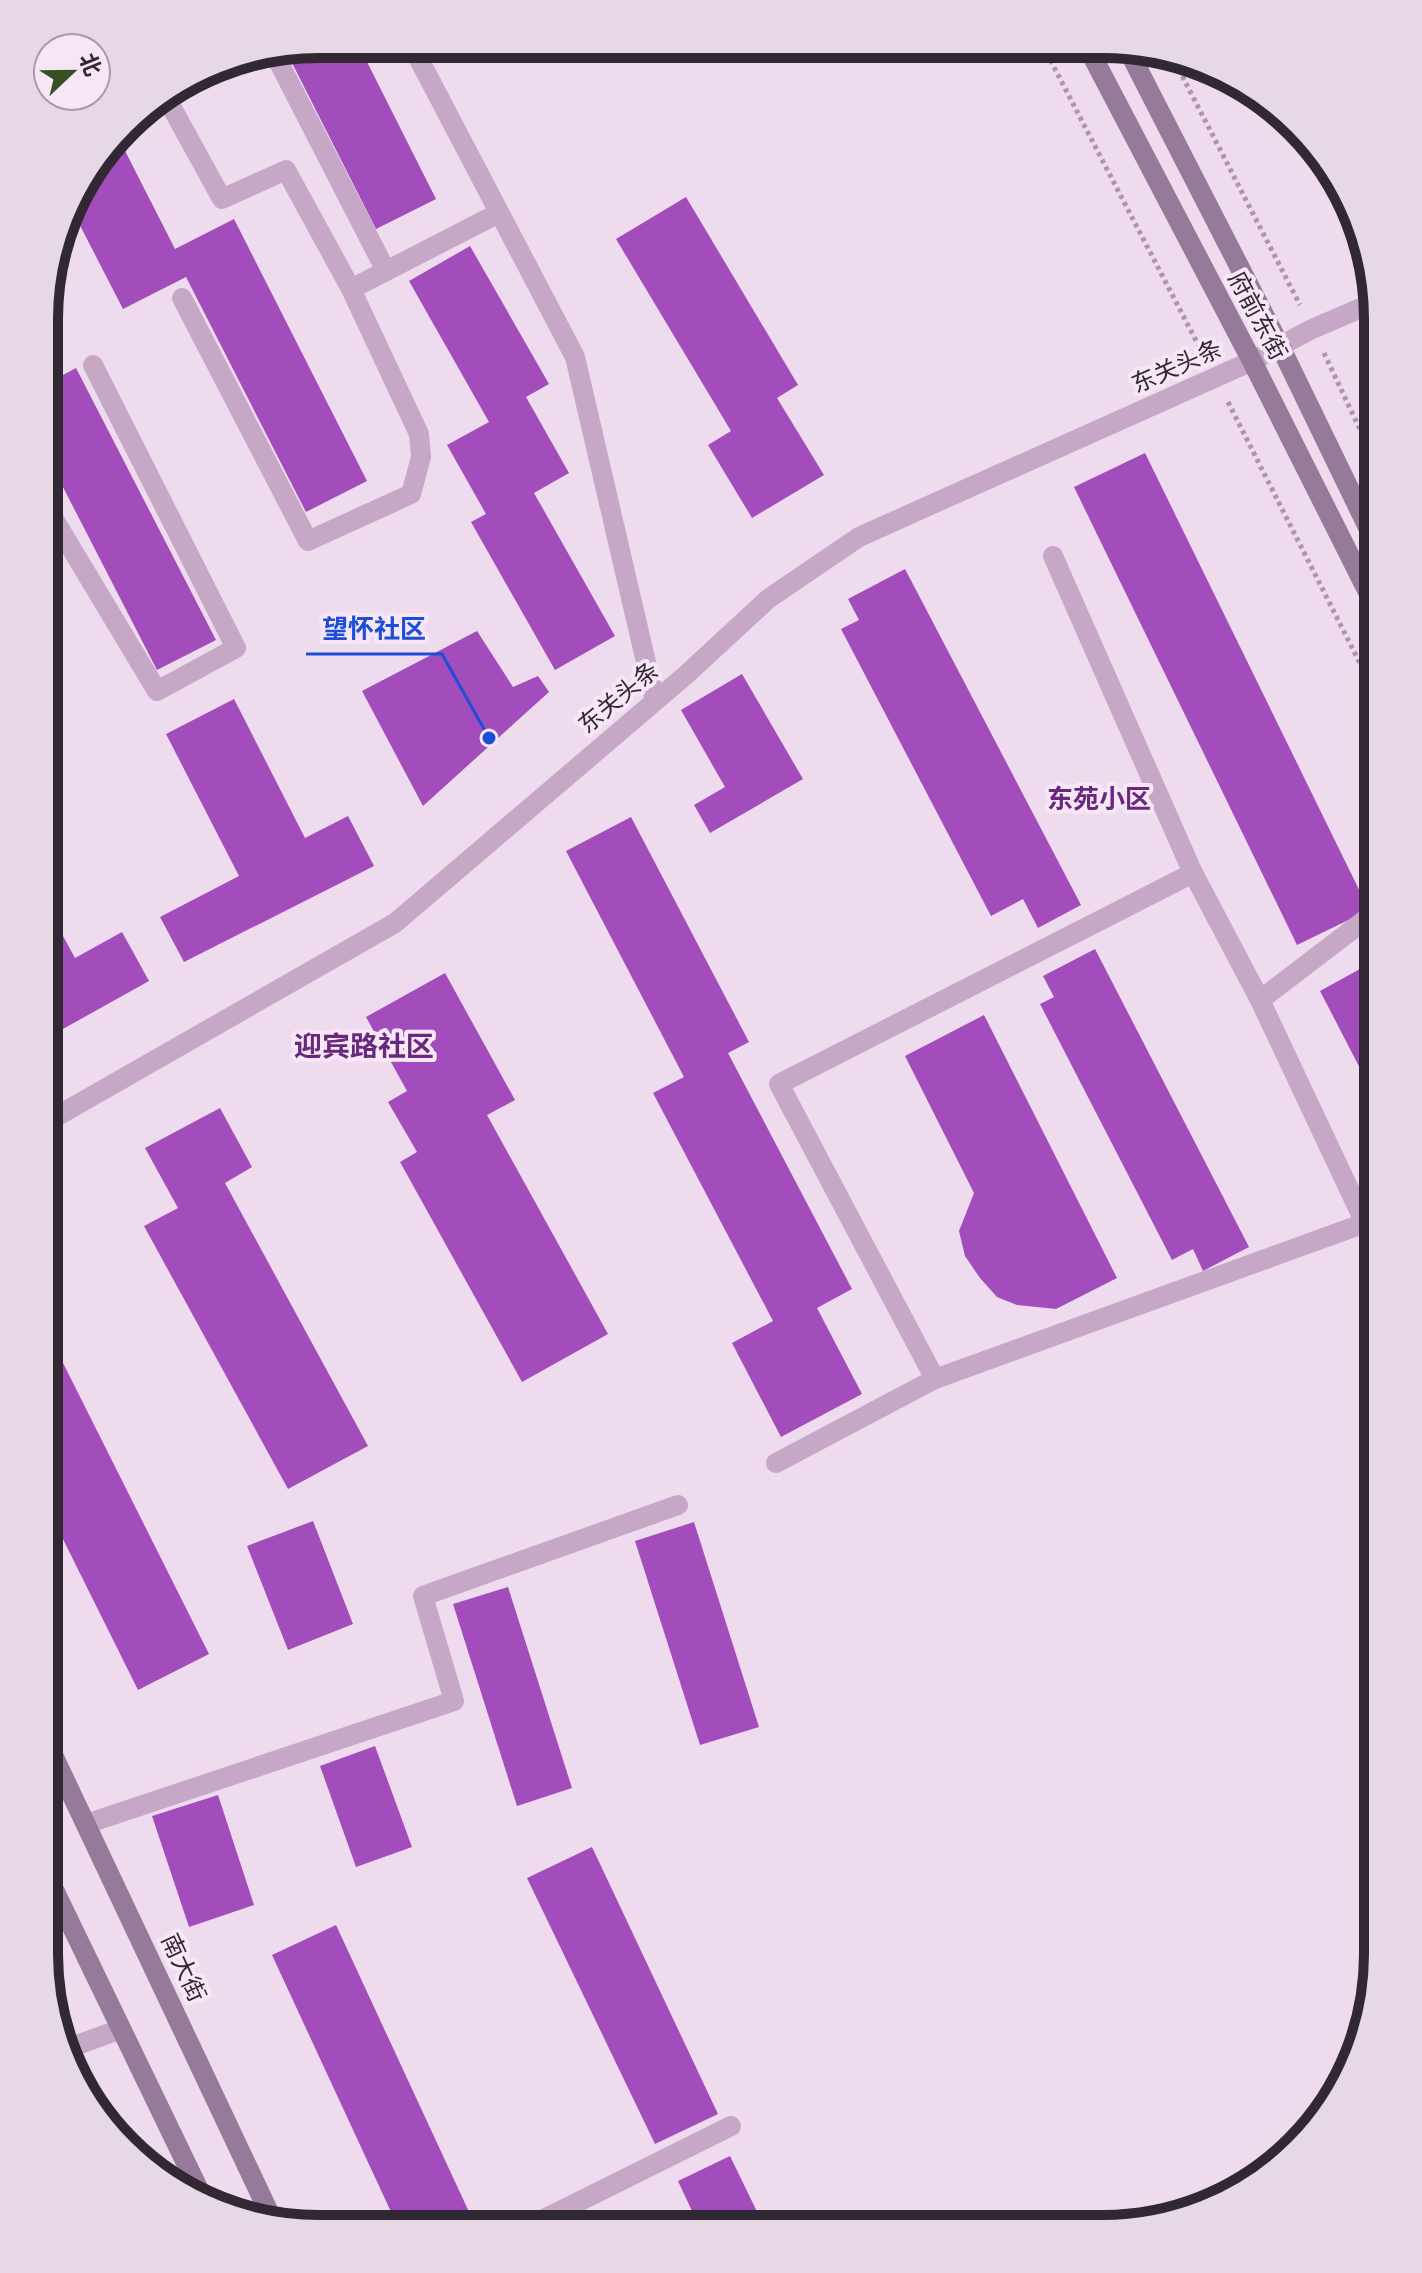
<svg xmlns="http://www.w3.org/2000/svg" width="1422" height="2273" font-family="'Source Sans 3','Noto Sans SC',sans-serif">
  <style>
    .building { fill: #a24dbb }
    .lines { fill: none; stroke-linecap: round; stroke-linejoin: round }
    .path { stroke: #b093b2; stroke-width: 5; stroke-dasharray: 4 4; stroke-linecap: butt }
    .service { stroke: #c6a8c6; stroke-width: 20 }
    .minor { stroke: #c6a8c6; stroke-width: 20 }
    .tertiary { stroke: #c6a8c6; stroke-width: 20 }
    .secondary { stroke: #967a9a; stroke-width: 20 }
    .labels { text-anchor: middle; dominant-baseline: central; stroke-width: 8; stroke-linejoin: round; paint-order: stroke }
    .street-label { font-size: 24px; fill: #322834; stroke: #f7e7f6 }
    .neighbourhood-label { font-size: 26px; font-weight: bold; fill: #68287c; stroke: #f7e7f6 }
    .quarter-label { font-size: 28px; font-weight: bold; fill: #68287c; stroke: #f7e7f6 }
    .rim { fill: none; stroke: #322834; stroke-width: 10 }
    .leader { fill: none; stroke: #1d4ed8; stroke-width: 3 }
    .callout-dot { fill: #1d4ed8; stroke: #f7e7f6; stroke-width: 3 }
    .callout-label { font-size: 26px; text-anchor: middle; font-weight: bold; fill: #1d4ed8; stroke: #f7e7f6; stroke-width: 8; stroke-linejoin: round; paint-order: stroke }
  </style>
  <rect width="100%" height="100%" fill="#efdbee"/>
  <!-- building -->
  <g class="building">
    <polygon points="319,44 358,44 436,199 376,229 286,51"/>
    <polygon points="118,137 175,249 234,219 367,481 306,512 186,277 123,309 70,206 73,197"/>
    <polygon points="686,197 798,385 777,398 824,475 752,518 708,445 731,431 616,239"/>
    <polygon points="470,246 549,384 526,397 569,473 534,493 615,636 555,670 471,522 486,514 447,445 489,422 409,281"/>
    <polygon points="76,368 216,640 157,670 46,454 46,384"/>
    <polygon points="1145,453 1369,910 1297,945 1074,487"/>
    <polygon points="905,569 1081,905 1038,928 1023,899 991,916 841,629 859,620 848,599"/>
    <polygon points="477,631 513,687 538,676 549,692 423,806 362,691"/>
    <polygon points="742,674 803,779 710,833 694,805 725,787 681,710"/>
    <polygon points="234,699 305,838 348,816 374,866 184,962 160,917 239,876 166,734"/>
    <polygon points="631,817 749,1042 728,1053 852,1289 817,1308 862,1394 781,1437 732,1343 773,1321 653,1093 684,1077 566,851"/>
    <polygon points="45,903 75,958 122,932 149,981 45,1039"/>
    <polygon points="1095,949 1249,1247 1203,1271 1193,1249 1172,1260 1040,1004 1054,997 1043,976"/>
    <polygon points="1378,959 1378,1103 1320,991"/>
    <polygon points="445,973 515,1100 487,1115 608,1334 522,1382 400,1162 417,1152 388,1102 407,1091 366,1017"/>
    <polygon points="984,1015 1117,1278 1056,1309 1017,1305 997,1297 980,1278 965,1256 959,1231 974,1193 905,1056"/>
    <polygon points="220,1108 252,1167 225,1183 368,1446 288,1489 144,1226 178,1208 145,1148"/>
    <polygon points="45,1327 209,1654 138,1690 45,1503"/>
    <polygon points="313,1521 353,1624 288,1650 247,1546"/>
    <polygon points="694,1522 759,1727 700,1745 635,1541"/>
    <polygon points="508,1587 572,1788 517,1806 453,1604"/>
    <polygon points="375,1746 412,1847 356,1867 320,1766"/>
    <polygon points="218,1795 254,1905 189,1927 152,1816"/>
    <polygon points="592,1847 718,2114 655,2144 527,1878"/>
    <polygon points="336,1925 476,2227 398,2227 272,1955"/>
    <polygon points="730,2156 765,2228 700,2228 678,2181"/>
  </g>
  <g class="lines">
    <!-- path -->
    <g class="path">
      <polyline points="1043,46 1203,354"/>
      <polyline points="1175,62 1300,305"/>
      <polyline points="1324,353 1378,468"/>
      <polyline points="1228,402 1378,699"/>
    </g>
    <!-- service -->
    <g class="service">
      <polyline points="411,44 575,357 655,701"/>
      <polyline points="274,53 386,271"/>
      <polyline points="167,99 222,199 286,170 351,289 499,213"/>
      <polyline points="182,298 308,541 411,494 421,457 419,434 351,289"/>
      <polyline points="46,506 157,691 236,648 93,365"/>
      <polyline points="1260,1000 1378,910"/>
      <polyline points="935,1379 779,1084 1193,873"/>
      <polyline points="776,1463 935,1379 1365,1223 1260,1000 1193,873 1053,556"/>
      <polyline points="86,1824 454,1701 423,1596 678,1505"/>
      <polyline points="528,2227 731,2126"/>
    </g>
    <!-- minor -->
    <g class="minor">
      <polyline points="45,1123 395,923 687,674 768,599 859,537 1252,361"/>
      <polyline points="63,2050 121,2029"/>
    </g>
    <!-- tertiary -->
    <polyline class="tertiary" points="1252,361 1312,329 1375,302"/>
    <!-- secondary -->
    <g class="secondary">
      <polyline points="1087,46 1252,361 1378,612"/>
      <polyline points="1126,46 1280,346 1378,548"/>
      <polyline points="44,1736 274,2223"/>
      <polyline points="44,1869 200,2192"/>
    </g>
  </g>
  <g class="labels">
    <!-- street labels -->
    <g class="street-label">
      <text transform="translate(1257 316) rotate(62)">府前东街</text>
      <text transform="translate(1177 367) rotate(-24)">东关头条</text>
      <text transform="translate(619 698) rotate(-40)">东关头条</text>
      <text transform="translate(183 1968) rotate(65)">南大街</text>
    </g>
    <!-- neighbourhood labels -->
    <g class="neighbourhood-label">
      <text x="1099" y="799">东苑小区</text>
    </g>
    <!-- quarter labels -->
    <g class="quarter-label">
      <text x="364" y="1047">迎宾路社区</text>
    </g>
  </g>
  <!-- crop -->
  <path d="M0 0H1422V2273H0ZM319 58H1103A261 261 0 0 1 1364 319V1954A261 261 0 0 1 1103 2215H319A261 261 0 0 1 58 1954V319A261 261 0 0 1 319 58Z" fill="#e7d8e6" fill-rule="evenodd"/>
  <path class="rim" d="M319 58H1103A261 261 0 0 1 1364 319V1954A261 261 0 0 1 1103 2215H319A261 261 0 0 1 58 1954V319A261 261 0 0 1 319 58Z"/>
  <!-- callouts -->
  <path class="leader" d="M489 738L442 654H306"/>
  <circle class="callout-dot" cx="489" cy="738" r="8"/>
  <g class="callout-label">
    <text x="374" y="638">望怀社区</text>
  </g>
  <!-- north arrow -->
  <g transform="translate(72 72) rotate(68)"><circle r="38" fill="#f7e7f6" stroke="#a89ba8" stroke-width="2"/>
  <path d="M0-6L14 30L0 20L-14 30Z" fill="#355121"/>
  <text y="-12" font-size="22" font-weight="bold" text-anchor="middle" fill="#322834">北</text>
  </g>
</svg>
